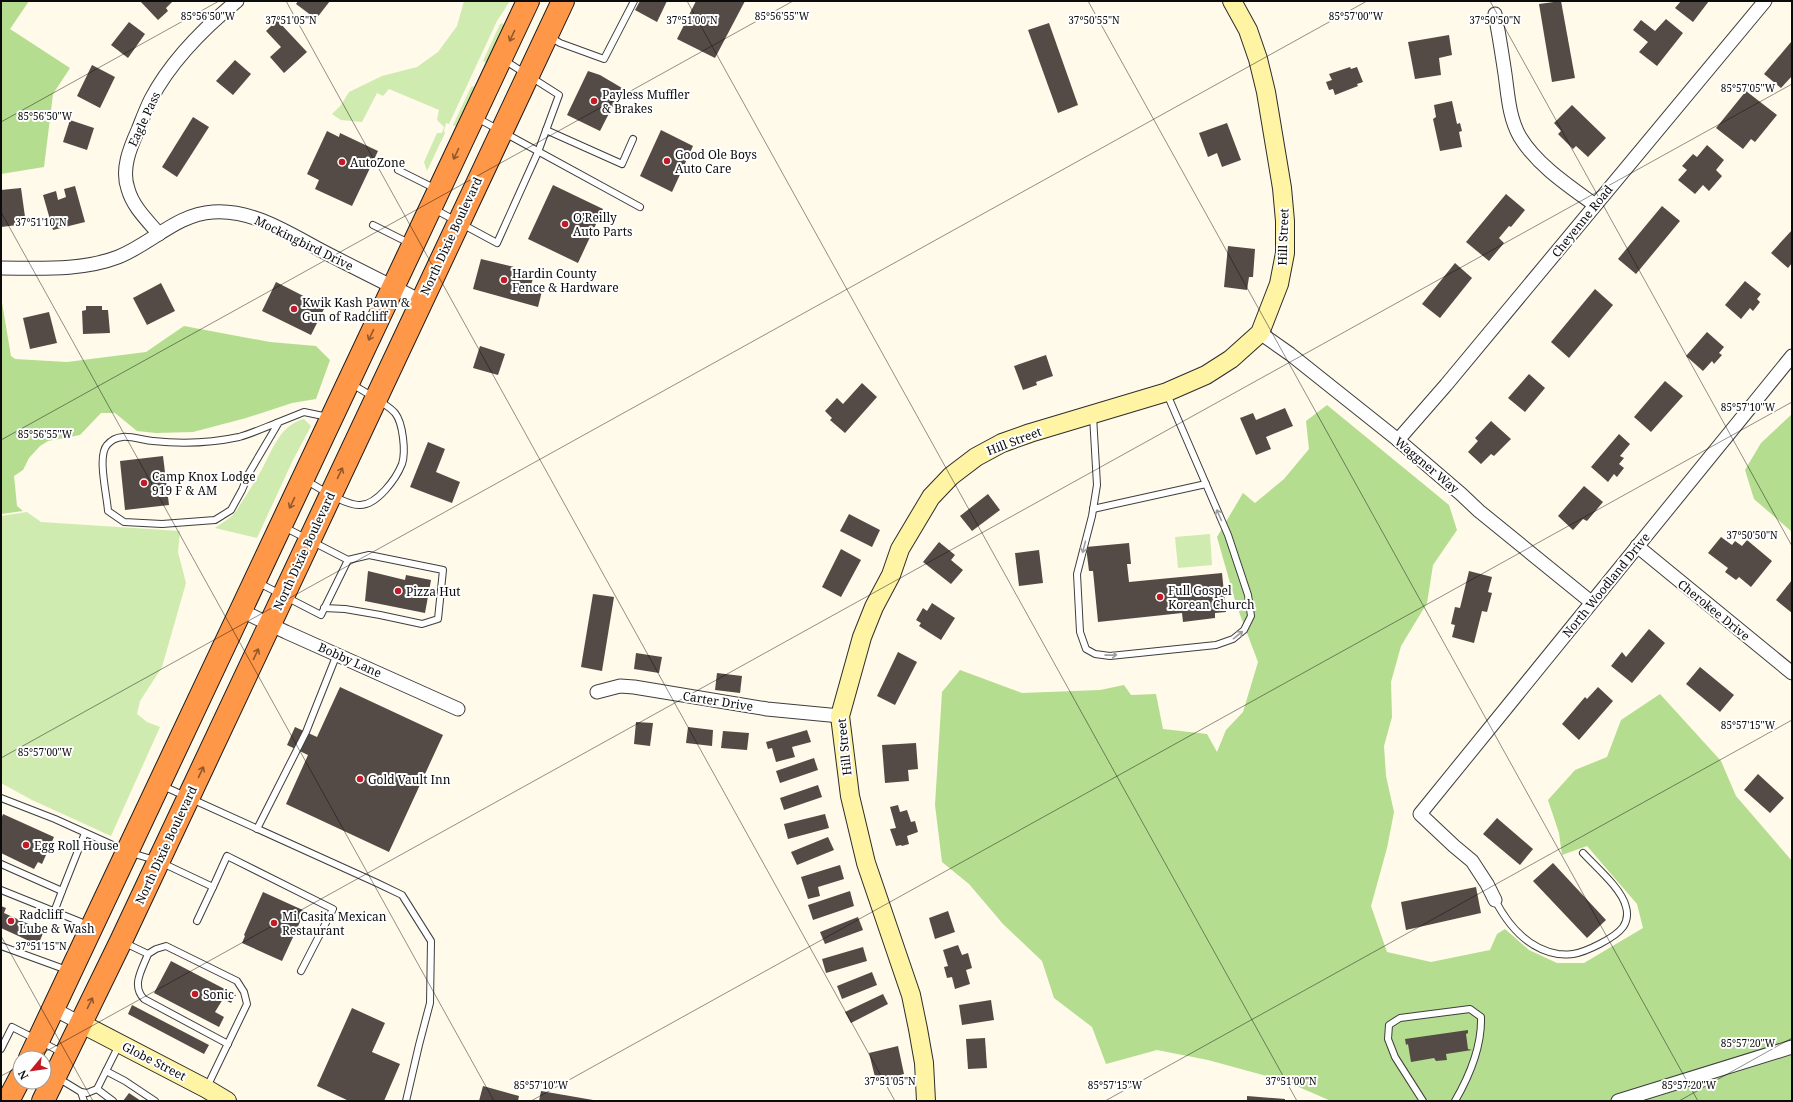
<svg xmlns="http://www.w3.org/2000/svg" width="1793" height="1102" font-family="'Noto Serif',serif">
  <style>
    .green { fill: #d0ebb0 }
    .forest { fill: #b4dd8f }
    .building { fill: #544b47 }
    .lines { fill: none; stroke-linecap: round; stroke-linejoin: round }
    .lane-casing { stroke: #3e3e3e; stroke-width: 8 }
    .street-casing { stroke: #3e3e3e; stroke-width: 15 }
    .secondary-casing { stroke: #2d2d2d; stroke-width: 20 }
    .highway-casing { stroke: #1c1c1c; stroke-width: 24 }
    .lane { stroke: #fff; stroke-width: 6 }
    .street { stroke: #fff; stroke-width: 13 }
    .secondary { stroke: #fff3a4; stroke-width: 18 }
    .highway { stroke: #fe9748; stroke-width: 22 }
    .oneway { stroke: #91582d }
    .oneway2 { stroke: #9d9d9d }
    .ticks { fill: none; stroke: #0b0b0b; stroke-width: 1; stroke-opacity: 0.45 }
    .poi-dot { fill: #c21b27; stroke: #fff; stroke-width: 1.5 }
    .labels { text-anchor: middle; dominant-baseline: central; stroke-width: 4; stroke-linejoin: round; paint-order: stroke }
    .poi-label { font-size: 12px; fill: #0b0b0b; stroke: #fff; text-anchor: start }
    .street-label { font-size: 12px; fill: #0b0b0b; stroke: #fff }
    .ticks-label { font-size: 10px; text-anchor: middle; fill: #0b0b0b; stroke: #fff; stroke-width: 4; stroke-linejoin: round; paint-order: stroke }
  </style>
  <rect width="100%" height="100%" fill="#fffae9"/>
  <!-- green -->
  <g class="green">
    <polygon points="464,1 510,1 497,21 449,124 446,123 444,131 445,133 427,171 424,162 437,133 442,133 444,127 437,120 439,110 389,89 383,96 377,93 362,122 341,120 332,114 341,105 349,92 382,76 417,67 438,52 457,26"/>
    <polygon points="503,23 504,26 487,63 483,61 500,24"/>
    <polygon points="473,86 476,88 458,128 453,125 471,87"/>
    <path d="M304 419 311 426 292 462 257 538 215 528C222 523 231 518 236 511 245 498 254 483 262 469 273 449 280 425 304 419Z"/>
    <polygon points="27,512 41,522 180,531 178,552 186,583 162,667 140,701 137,714 147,722 160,727 111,836 32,800 1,783 1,516"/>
    <polygon points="1210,534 1212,565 1178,568 1175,537"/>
  </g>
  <!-- forest -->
  <g class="forest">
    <polygon points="1,1 29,1 10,29 70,68 53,94 44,167 1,174"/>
    <polygon points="1,297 11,356 15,359 67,362 146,352 184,326 270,342 316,346 330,360 316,399 292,403 246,418 193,432 156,433 137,431 115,413 101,413 80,435 48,441 40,446 29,458 23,470 14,476 17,506 23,511 1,514"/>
    <polygon points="1327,405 1449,505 1457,530 1433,565 1427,603 1401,646 1391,682 1392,717 1384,746 1386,776 1394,812 1387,848 1371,906 1387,952 1431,962 1490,950 1497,934 1505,929 1529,950 1557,963 1584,963 1643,928 1637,904 1587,846 1562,855 1559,833 1548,800 1575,770 1607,757 1621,720 1660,694 1721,761 1736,796 1792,861 1792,1101 1331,1101 1285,1081 1208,1060 1157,1050 1106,1064 1092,1027 1054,998 1042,961 1003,924 969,884 942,862 935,805 942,692 960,670 1022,693 1100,690 1124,685 1131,695 1156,694 1163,729 1207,734 1217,752 1226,730 1243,712 1258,662 1236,604 1217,537 1243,493 1255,503 1284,479 1309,449 1306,421"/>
    <polygon points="1792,414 1792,532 1754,499 1745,470 1761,443"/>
  </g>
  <!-- building -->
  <g class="building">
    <polygon points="140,1 173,1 166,8 168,11 158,20"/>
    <polygon points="298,1 330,1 316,19 296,4"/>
    <polygon points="640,1 667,1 657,22 635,10"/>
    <polygon points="696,1 745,1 715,58 677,39"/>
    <polygon points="1561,1 1575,78 1552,82 1539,4"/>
    <polygon points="1681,1 1709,1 1693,22 1675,8"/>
    <polygon points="1666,19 1683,33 1657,66 1639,52 1648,42 1633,30 1641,20 1655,31"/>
    <polygon points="277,20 307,52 284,73 270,57 281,47 266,31"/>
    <polygon points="129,22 145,34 128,58 111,45"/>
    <polygon points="1049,23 1078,105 1058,113 1028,30"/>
    <polygon points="1449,35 1452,55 1439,58 1441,75 1415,79 1408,42"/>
    <polygon points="1791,42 1792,76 1781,88 1764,74"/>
    <polygon points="235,60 251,74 233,95 216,81"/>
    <polygon points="92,65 115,77 100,108 77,96"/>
    <polygon points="1350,67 1351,69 1357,67 1363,82 1357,84 1358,86 1335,95 1333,89 1329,90 1326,82 1332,80 1329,74"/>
    <polygon points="588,71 600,75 622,88 600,131 567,115"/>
    <polygon points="1746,91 1777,115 1755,142 1751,139 1743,149 1716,128"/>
    <polygon points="1452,101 1457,124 1460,123 1462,131 1459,132 1462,147 1440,151 1433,119 1436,117 1434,105"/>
    <polygon points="1572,105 1606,138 1588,157 1576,146 1573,149 1558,134 1561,131 1554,123"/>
    <polygon points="193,117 209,127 177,177 162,167"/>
    <polygon points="70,120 94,128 87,150 63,142"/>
    <polygon points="1227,123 1241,160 1222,167 1217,153 1208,157 1199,133"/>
    <polygon points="661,130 693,146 672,192 640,176"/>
    <polygon points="327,131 339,137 340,133 378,151 352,206 315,189 319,180 307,174"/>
    <polygon points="1707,145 1724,160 1716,170 1722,176 1709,191 1703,185 1695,194 1678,180 1687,170 1682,166 1693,154 1697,157"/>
    <polygon points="553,185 603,209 578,263 528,239"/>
    <polygon points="75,186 85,222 53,230 43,195 56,191 58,200 66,197 64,189"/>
    <polygon points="21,188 26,224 1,227 1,190"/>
    <polygon points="1506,194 1525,210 1511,227 1509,226 1499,238 1504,243 1489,261 1466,242"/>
    <polygon points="1662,206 1680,221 1636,274 1618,259"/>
    <polygon points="1792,230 1792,263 1788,268 1771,253"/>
    <polygon points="1228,246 1255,249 1253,277 1249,277 1247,290 1224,287"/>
    <polygon points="481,259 535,272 530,288 542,291 538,307 473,289"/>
    <polygon points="1455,263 1472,278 1440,318 1422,304"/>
    <polygon points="1745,281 1761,294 1757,299 1760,302 1753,311 1750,308 1741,319 1725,305"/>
    <polygon points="276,282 325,307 311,335 262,311"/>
    <polygon points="161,283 175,311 147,325 133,298"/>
    <polygon points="1595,289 1613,305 1569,358 1551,342"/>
    <polygon points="86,306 102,306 102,310 108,310 110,333 83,334 82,311 86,310"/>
    <polygon points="49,312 57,343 30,349 23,318"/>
    <polygon points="1707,332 1724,347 1719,353 1722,355 1714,364 1712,361 1703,371 1686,356"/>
    <polygon points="480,346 505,354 498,375 473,368"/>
    <polygon points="1046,355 1053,376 1036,382 1037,385 1023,390 1014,366"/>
    <polygon points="1529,374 1545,388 1525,412 1508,398"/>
    <polygon points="1665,381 1683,396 1651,432 1634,417"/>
    <polygon points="862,383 877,397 845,433 830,420 832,418 825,411 837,398 843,404"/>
    <polygon points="1285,408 1293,426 1266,437 1271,449 1256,455 1240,418 1253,413 1256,420"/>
    <polygon points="1491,421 1511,439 1494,456 1491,454 1481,464 1468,452 1478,441 1475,438"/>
    <polygon points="1619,434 1630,444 1620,456 1624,458 1619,464 1624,468 1617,477 1614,474 1608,482 1591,467"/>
    <polygon points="428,442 445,449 436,472 460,482 452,503 410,487"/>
    <polygon points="163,456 169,505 125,510 120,461"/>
    <polygon points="1584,486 1603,502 1587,521 1583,519 1573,530 1558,516"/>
    <polygon points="988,494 1000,510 972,531 960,516"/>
    <polygon points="849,514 880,530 872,547 840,531"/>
    <polygon points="1721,537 1732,545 1735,541 1742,546 1747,540 1772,561 1751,587 1739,577 1736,580 1725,572 1728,568 1708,553"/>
    <polygon points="939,542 955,555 951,560 963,570 951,584 923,562"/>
    <polygon points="1129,543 1131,564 1127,564 1129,582 1222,573 1226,612 1215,613 1215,618 1183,622 1182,613 1098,622 1093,571 1089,571 1086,547"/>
    <polygon points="841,549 861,560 841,597 822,587"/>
    <polygon points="1039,550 1043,583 1019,586 1015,553"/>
    <polygon points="368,571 405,580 406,575 431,580 425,613 365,601"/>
    <polygon points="1469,571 1492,577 1488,592 1492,593 1487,612 1482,611 1474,643 1452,637 1455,625 1451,624 1455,607 1460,608"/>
    <polygon points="1792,580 1792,613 1776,600"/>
    <polygon points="593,594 614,597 602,671 581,667"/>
    <polygon points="932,603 955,618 941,640 919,626 921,623 916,620 923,608 927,611"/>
    <polygon points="1649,629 1665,643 1632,683 1611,666 1622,652 1626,657"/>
    <polygon points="898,652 917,662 895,705 877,696"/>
    <polygon points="636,653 662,657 659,673 634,669"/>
    <polygon points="1700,667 1734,695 1720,712 1686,684"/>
    <polygon points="717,673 742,676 740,693 715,690"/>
    <polygon points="340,687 443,735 389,852 286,804 308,755 287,745 295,727 317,737"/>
    <polygon points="1598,687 1613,701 1579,740 1562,724 1585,697 1587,699"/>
    <polygon points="636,722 653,723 650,746 634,744"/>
    <polygon points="688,727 713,730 712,746 686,743"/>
    <polygon points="807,730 811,742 792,747 795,757 776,762 772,748 768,749 766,742"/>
    <polygon points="723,731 749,733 747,750 721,748"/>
    <polygon points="916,743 918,769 908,770 909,781 885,783 882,745"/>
    <polygon points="814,758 818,770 780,783 776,771"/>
    <polygon points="1758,774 1784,798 1770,813 1744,790"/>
    <polygon points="818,785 822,797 784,810 780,798"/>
    <polygon points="898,805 900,812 907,810 911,822 915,821 918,832 907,836 909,844 902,846 901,845 896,846 890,829 896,828 890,807"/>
    <polygon points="3,814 54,837 42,864 38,862 34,869 1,853 1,819"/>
    <polygon points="825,814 829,828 788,839 784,824"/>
    <polygon points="1497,818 1533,849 1520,865 1483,834"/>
    <polygon points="828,837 834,850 797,865 791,852"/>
    <polygon points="1553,863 1606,920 1587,938 1533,881"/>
    <polygon points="840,865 844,879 818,887 820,896 808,899 801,877"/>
    <polygon points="1476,887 1481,913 1406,930 1401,902"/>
    <polygon points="850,891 854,906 813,920 808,905"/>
    <polygon points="263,892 305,911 282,961 242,943 245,936 244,935"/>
    <polygon points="1,906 6,908 4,913 44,931 38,945 1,928"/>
    <polygon points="948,911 955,932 935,939 929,918"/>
    <polygon points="858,917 863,930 825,944 820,932"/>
    <polygon points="958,945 962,955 968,953 972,968 966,970 970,984 955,989 952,977 947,978 944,967 948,966 943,950"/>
    <polygon points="863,947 867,961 826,973 822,959"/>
    <polygon points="171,961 236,995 231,1003 223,999 215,1012 224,1017 219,1027 154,993"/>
    <polygon points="872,972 877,985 842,999 837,986"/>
    <polygon points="883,994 888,1004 851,1023 845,1012"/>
    <polygon points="991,1000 994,1020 962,1025 959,1005"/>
    <polygon points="132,1005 209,1045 204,1054 128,1014"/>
    <polygon points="352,1008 385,1023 372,1052 400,1064 384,1101 349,1101 317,1086"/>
    <polygon points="1468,1030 1468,1033 1466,1034 1468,1049 1472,1050 1446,1054 1447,1060 1436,1061 1434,1058 1411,1062 1408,1044 1406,1045 1405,1039"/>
    <polygon points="985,1038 987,1068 968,1069 966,1039"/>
    <polygon points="898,1046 904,1074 876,1081 869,1053"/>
    <polygon points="483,1086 519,1096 518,1101 479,1101"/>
    <polygon points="541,1091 593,1100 593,1101 539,1101"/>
    <polygon points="129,1093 141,1101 123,1101"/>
    <polygon points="1247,1096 1285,1099 1285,1101 1247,1101"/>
  </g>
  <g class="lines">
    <!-- lane casing -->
    <g class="lane-casing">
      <g id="lane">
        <polyline points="550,37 560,43 604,59 634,1"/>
        <polyline points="477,118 640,207"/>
        <polyline points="546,130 622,164 633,139"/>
        <polyline points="398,170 436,189"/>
        <polyline points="434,209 497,243 538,152 559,95 504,60"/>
        <polyline points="373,225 409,243"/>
        <polyline points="1093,416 1097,485 1092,516 1077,574 1080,632 1086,649 1095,654 1110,656 1216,645 1233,639 1244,630 1251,616 1248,595 1228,535 1167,394"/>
        <path d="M279 422C266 427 253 433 239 437 211 443 182 444 153 441 138 440 119 430 107 445 97 456 107 495 108 511L124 522 162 524 215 520 231 510 242 490 249 473 279 422 304 412 328 417"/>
        <path d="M307 481C319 488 346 506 360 505 377 505 396 479 402 464 406 452 403 423 395 413 385 402 364 392 352 384"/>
        <polyline points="1093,509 1206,484"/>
        <polyline points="259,583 321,615 348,560 284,527"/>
        <polyline points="324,608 345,609 380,615 422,624 438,619 443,570 369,555 348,560"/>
        <polyline points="163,786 377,883 402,895 431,941 430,1003 419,1045 406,1101"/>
        <polyline points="1,798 55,819 128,852 158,861 213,887 227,856 333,909 301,971"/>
        <polyline points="257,829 306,732 337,654"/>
        <polyline points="1,864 62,891 85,833"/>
        <polyline points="1,890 88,925"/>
        <path d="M1495 900C1508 925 1528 949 1558 954 1562 954 1568 955 1573 954 1586 952 1615 938 1623 927 1627 921 1628 914 1626 907 1622 889 1596 867 1583 853"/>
        <polyline points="54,912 62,891"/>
        <polyline points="197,921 213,887"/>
        <polyline points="125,943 148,954 156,949 166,946 237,981 244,992 247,1004 207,1087"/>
        <polyline points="1,946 67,970"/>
        <path d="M148 954C142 970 131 985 144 999L228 1044"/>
        <polyline points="1,1049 12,1027 63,1053"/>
        <polyline points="106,1071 125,1081 155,1101"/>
        <polyline points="58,1078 81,1092 84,1101"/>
        <polyline points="97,1089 113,1101"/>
        <polyline points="81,1092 87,1093 97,1089 119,1045"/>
        <path d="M1423 1101 1395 1057 1388 1039 1389 1025 1400 1018 1470 1009 1481 1017C1482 1047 1470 1075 1455 1101"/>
      </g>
    </g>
    <!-- street casing -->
    <g class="street-casing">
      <g id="street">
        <path d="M1495 14C1499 34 1502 54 1505 74 1508 95 1509 118 1520 137 1537 165 1569 186 1595 205"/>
        <path d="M159 234C147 220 133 207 128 189 121 169 130 148 138 130 142 120 146 109 151 99 171 61 204 28 237 1"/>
        <path d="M1 268C39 268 82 271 118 257 151 244 177 214 213 212 254 209 291 235 326 253 357 269 389 285 421 301"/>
        <polyline points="1260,333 1290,354 1398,440 1461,494 1479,511 1591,602"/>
        <polyline points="1398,440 1446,385 1765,1"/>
        <polyline points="1637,546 1792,673"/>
        <polyline points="242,611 286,632 458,709"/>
        <polyline points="597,692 620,686 634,687 767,709 840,716"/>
        <polyline points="1495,900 1487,884 1472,861 1454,846 1420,814 1792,356"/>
        <polyline points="54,1009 80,1023"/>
        <polyline points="1618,1101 1792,1047"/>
      </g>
    </g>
    <!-- secondary casing -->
    <g class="secondary-casing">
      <g id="secondary">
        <polyline points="80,1023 207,1089 227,1101"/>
        <polyline points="926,1101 924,1063 918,1029 911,995 866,863 850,796 840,716 862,637 874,607 891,575 900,549 931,497 951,476 976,457 1002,443 1030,433 1167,392 1206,375 1231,359 1260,333 1279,284 1285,253 1285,221 1282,188 1266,92 1258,59 1248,30 1232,1"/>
      </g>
    </g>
    <!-- highway casing -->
    <g class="highway-casing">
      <g id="highway">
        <polyline points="30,1058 528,1"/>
        <polyline points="8,1101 20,1078"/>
        <polyline points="43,1101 121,941 563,1"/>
      </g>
    </g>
    <!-- lane -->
    <use href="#lane" class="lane"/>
    <!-- street -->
    <use href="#street" class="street"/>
    <!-- secondary -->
    <use href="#secondary" class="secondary"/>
    <!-- highway -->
    <use href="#highway" class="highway"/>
  </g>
  <!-- one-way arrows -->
  <defs><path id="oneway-shaft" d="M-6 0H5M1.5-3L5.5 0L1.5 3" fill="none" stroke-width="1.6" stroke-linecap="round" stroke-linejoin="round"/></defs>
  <g class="oneway">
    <use href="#oneway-shaft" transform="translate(512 36) rotate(115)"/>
    <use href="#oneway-shaft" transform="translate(456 154) rotate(115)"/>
    <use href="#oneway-shaft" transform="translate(371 335) rotate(115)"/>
    <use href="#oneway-shaft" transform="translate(340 473) rotate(-65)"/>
    <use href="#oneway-shaft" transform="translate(292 503) rotate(115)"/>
    <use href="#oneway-shaft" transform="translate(256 654) rotate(-65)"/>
    <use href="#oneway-shaft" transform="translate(201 772) rotate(-65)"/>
    <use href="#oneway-shaft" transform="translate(90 1003) rotate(-64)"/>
  </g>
  <g class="oneway2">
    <use href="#oneway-shaft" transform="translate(1219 515) rotate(-114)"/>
    <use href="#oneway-shaft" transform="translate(1084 547) rotate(104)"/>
    <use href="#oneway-shaft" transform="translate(1238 635) rotate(-39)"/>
    <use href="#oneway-shaft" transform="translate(1111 655) rotate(-1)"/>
  </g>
  <!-- ticks -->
  <path class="ticks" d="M286 1 895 1101M687 1 1297 1101M1088 1 1698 1101M1490 1 1792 546M1 122 219 1M1 212 494 1101M1 440 793 1M1 758 1367 1M1 936 93 1101M34 1058 1792 84M1 1076 20 1066M531 1101 1792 402M1105 1101 1792 720M1679 1101 1792 1038"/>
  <!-- markers -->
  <g class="poi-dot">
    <circle cx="594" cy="101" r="4"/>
    <circle cx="667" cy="161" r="4"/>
    <circle cx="342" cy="162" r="4"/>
    <circle cx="565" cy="224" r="4"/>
    <circle cx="504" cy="280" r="4"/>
    <circle cx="294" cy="309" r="4"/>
    <circle cx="144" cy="483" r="4"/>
    <circle cx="398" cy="591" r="4"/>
    <circle cx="1160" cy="597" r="4"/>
    <circle cx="360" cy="779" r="4"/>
    <circle cx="26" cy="845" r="4"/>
    <circle cx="11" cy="921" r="4"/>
    <circle cx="274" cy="923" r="4"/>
    <circle cx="195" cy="994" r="4"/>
  </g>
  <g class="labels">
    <!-- poi labels -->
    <g class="poi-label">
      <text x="602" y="94">Payless Muffler<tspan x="602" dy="14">&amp; Brakes</tspan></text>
      <text x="675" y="154">Good Ole Boys<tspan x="675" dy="14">Auto Care</tspan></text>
      <text x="350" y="162">AutoZone</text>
      <text x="573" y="217">O'Reilly<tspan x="573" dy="14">Auto Parts</tspan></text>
      <text x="512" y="273">Hardin County<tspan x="512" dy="14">Fence &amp; Hardware</tspan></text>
      <text x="302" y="302">Kwik Kash Pawn &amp;<tspan x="302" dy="14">Gun of Radcliff</tspan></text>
      <text x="152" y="476">Camp Knox Lodge<tspan x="152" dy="14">919 F &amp; AM</tspan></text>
      <text x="1168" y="590">Full Gospel<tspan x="1168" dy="14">Korean Church</tspan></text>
      <text x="406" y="591">Pizza Hut</text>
      <text x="368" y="779">Gold Vault Inn</text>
      <text x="34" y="845">Egg Roll House</text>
      <text x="19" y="914">Radcliff<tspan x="19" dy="14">Lube &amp; Wash</tspan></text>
      <text x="282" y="916">Mi Casita Mexican<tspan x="282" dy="14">Restaurant</tspan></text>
      <text x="203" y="994">Sonic</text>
    </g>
    <!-- street labels -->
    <g class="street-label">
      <text transform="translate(144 119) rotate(-65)">Eagle Pass</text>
      <text transform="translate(1582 221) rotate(-51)">Cheyenne Road</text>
      <text transform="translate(451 236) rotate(-65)">North Dixie Boulevard</text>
      <text transform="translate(1283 237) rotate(-88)">Hill Street</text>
      <text transform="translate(304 243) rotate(26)">Mockingbird Drive</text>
      <text transform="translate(1014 441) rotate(-21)">Hill Street</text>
      <text transform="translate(1427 465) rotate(40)">Waggner Way</text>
      <text transform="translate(304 551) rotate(-65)">North Dixie Boulevard</text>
      <text transform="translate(1606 585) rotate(-51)">North Woodland Drive</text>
      <text transform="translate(1714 610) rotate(39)">Cherokee Drive</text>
      <text transform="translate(350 660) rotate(24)">Bobby Lane</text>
      <text transform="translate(718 701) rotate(9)">Carter Drive</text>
      <text transform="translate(844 747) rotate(-96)">Hill Street</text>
      <text transform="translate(166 845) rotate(-65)">North Dixie Boulevard</text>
      <text transform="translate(154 1061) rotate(27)">Globe Street</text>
    </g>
  </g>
  <g class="ticks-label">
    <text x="208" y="20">85°56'50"W</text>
    <text x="782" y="20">85°56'55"W</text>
    <text x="1356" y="20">85°57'00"W</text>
    <text x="291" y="24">37°51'05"N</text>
    <text x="692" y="24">37°51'00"N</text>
    <text x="1094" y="24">37°50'55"N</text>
    <text x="1495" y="24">37°50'50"N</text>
    <text x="1748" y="92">85°57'05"W</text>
    <text x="45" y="120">85°56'50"W</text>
    <text x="41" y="226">37°51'10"N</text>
    <text x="1748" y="411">85°57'10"W</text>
    <text x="45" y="438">85°56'55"W</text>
    <text x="1752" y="539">37°50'50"N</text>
    <text x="1748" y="729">85°57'15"W</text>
    <text x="45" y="756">85°57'00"W</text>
    <text x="41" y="950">37°51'15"N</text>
    <text x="1748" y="1047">85°57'20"W</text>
    <text x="890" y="1085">37°51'05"N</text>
    <text x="1291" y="1085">37°51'00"N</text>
    <text x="541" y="1089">85°57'10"W</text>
    <text x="1115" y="1089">85°57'15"W</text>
    <text x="1689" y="1089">85°57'20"W</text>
  </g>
  <!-- border -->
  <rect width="1793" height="1102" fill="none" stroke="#0b0b0b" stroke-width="4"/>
  <!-- north arrow -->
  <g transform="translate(32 1070) rotate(241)"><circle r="19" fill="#ffffff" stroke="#9d9d9d"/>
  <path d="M0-3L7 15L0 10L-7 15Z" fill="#c21b27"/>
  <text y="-6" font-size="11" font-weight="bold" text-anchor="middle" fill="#0b0b0b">N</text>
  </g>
</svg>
